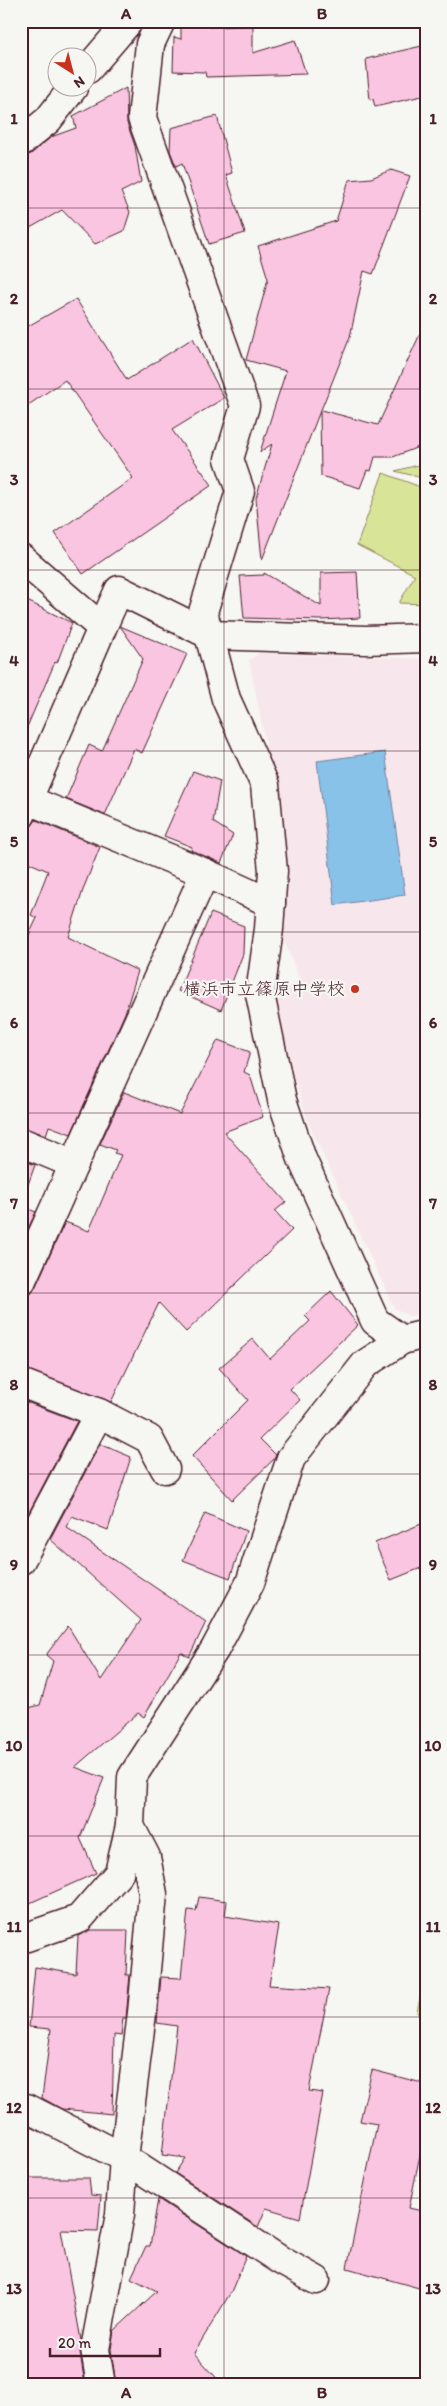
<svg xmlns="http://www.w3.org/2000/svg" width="447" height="2406" font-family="Itim,'Klee One',sans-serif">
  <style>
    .built { fill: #f7e7ed }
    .green { fill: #d8e497; stroke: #918261 }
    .water { fill: #89c2e8; stroke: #70819c }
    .building { fill: #fac5e1; stroke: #4a1f2b }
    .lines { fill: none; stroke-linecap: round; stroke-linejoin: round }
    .street-casing { stroke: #4a1f2b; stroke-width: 31 }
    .street { stroke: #f6f6f2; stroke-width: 28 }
    .grid { fill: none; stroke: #4a1f2b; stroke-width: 1; stroke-opacity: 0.55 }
    .poi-dot { fill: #c8321e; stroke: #f6f6f2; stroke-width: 2 }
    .labels { text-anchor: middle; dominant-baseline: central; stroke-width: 4.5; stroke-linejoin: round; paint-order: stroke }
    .poi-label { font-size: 18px; fill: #4a1f2b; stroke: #f6f6f2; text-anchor: end }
    .neatline { fill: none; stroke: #4a1f2b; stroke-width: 2 }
    .grid-label { font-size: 16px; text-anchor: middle; font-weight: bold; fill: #4a1f2b }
  </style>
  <rect width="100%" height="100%" fill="#f6f6f2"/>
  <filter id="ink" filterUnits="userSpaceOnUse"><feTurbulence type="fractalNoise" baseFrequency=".02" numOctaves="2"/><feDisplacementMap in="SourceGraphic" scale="10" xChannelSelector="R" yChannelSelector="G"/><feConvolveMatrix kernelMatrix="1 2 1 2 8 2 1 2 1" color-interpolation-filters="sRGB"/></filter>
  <g filter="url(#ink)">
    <!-- built -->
    <polygon class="built" points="259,653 426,659 426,1314 408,1316 394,1308 308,1122 269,998 300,980 282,936 285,840 249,660"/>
    <!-- green -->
    <g class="green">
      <polygon points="426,463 426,479 395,471"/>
      <polygon points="383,473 426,489 426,604 399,603 415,575 357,545"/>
      <polygon points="426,1726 426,1766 420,1748"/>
      <polygon points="426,1969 426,2029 417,2012"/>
    </g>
    <!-- water -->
    <polygon class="water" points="385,752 405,895 335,905 317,761"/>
    <!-- building -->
    <g class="building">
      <polygon points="181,21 208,21 208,27 253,26 253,53 295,40 306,74 206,77 205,72 173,71 174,37 181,39"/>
      <polygon points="426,45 426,95 375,107 373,99 370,100 366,59"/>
      <polygon points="126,88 127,123 135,146 141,182 121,192 130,212 124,231 95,244 62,210 21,233 21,157 31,154 51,137 76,128 73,116"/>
      <polygon points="217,116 232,173 226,175 245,233 209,244 182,163 176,166 170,151 171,128"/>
      <polygon points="391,170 410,176 373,274 364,271 350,337 321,410 378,425 426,321 426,444 393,457 375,457 371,471 367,470 360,488 321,476 320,411 262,560 256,498 272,444 260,452 286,371 246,360 268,279 258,246 336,221 349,180 371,178"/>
      <polygon points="76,299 127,380 193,338 224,398 172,430 212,485 83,574 55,533 133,478 65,380 21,410 21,330"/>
      <polygon points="357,572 360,618 322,620 244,618 240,576 264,575 264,573 321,606 321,573"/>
      <polygon points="21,598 72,623 57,663 55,662 21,741"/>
      <polygon points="120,626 187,654 142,753 134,749 105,815 66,799 89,745 102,751 143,659"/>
      <polygon points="193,771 220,781 213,822 233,835 221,863 191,850 192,847 164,836"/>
      <polygon points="36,820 100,847 84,887 68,937 138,971 125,1013 71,1134 49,1126 46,1135 21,1127 21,952 37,918 31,915 48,871 21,859 21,830 30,828"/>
      <polygon points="211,913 244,926 243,954 221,1010 178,991"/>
      <polygon points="218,1040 250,1052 244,1072 250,1075 263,1117 224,1132 286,1202 275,1211 292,1230 186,1332 159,1303 111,1402 21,1368 21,1297 30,1295 35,1288 65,1222 89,1231 121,1155 114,1153 116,1150 100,1144 124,1092 180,1114"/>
      <polygon points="21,1159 35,1165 25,1193 21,1192"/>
      <polygon points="21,1206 36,1212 21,1243"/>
      <polygon points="331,1291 358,1325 290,1389 300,1400 260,1439 276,1455 274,1459 232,1500 192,1456 248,1400 219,1368 253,1339 270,1359 310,1321 305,1316"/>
      <polygon points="21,1400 77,1421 26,1518 21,1514"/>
      <polygon points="100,1444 131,1457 108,1530 72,1516 66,1527 206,1622 189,1657 181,1652 144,1717 138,1713 75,1767 104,1778 80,1838 96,1873 21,1907 21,1710 40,1705 53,1661 46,1655 68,1626 101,1680 141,1620 50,1539"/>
      <polygon points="205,1513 246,1531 230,1578 183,1560"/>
      <polygon points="426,1522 426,1566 391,1580 375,1543"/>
      <polygon points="199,1897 227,1901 225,1916 279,1925 269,1985 329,1989 309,2091 323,2093 300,2218 266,2208 258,2227 175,2173 185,2158 162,2155 177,2026 157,2023 161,1977 181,1978 188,1910 196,1911"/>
      <polygon points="90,1930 128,1930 126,1975 130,1975 126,2018 123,2018 121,2036 114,2035 112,2114 62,2109 42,2098 51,2029 29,2027 35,1967 76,1974 78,1936"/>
      <polygon points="372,2070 426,2084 426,2126 409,2208 426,2212 426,2290 347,2268 377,2124 360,2121"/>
      <polygon points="21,2178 89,2178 91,2195 101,2196 98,2231 61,2230 81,2340 80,2352 85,2385 21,2384"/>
      <polygon points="158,2199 246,2256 231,2292 194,2353 223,2385 116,2385 111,2349 114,2331 157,2291 131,2278 146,2246 150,2246"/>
    </g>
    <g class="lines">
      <!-- street casing -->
      <g class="street-casing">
        <g id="street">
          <polyline points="161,21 150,44 142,118 245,406 229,459 240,491 203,612 226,699 265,785 273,871 269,929 260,994 282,1100 302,1159 375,1321 402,1340"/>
          <polyline points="88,69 129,21"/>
          <polyline points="21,142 48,120 73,88"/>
          <polyline points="21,558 102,628 21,815"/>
          <polyline points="102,628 119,590 210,635 366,640 426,638"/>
          <polyline points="21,797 205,873 271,903"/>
          <polyline points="21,1142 74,1164"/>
          <polyline points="21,1282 205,873"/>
          <polyline points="21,1383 99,1413 21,1560"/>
          <polyline points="99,1413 149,1439 165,1469"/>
          <polyline points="21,1939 79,1919 119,1873 130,1826"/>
          <polyline points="21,2109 27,2108 124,2158 280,2260 316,2280"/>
          <polyline points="101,2385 95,2349 120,2214 124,2158 142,2013 153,1894 146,1857 130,1826 132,1777 215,1649 250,1583 291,1458 365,1364 402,1340 426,1334"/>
        </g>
      </g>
      <!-- street -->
      <use href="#street" class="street"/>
    </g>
  </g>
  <!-- grid -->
  <path class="grid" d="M224 21V2385M21 208H426M21 389H426M21 570H426M21 751H426M21 932H426M21 1113H426M21 1293H426M21 1474H426M21 1655H426M21 1836H426M21 2017H426M21 2198H426"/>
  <!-- markers -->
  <circle class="poi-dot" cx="355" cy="989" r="5"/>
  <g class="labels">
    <!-- poi labels -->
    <g class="poi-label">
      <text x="345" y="989">横浜市立篠原中学校</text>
    </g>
  </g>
  <!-- margin -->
  <rect width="447" height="2406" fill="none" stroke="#f6f6f2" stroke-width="55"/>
  <!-- north arrow -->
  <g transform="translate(72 72) rotate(144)"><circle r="24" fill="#f6f6f2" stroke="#b1a0a2"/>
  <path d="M0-4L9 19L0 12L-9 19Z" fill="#c8321e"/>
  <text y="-8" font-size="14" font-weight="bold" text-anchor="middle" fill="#4a1f2b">N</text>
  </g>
  <!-- scale -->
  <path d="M50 2348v8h110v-8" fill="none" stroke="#4a1f2b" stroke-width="2.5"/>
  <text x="58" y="2348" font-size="15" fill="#4a1f2b" stroke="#f6f6f2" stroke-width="4" paint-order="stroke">20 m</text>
  <rect x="28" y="28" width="392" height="2350" class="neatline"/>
  <g class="grid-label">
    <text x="126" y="19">A</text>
    <text x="322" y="19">B</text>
    <text x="14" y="124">1</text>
    <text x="433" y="124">1</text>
    <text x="14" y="304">2</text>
    <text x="433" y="304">2</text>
    <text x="14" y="485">3</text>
    <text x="433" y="485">3</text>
    <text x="14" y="666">4</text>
    <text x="433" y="666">4</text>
    <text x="14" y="847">5</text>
    <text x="433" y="847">5</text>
    <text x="14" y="1028">6</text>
    <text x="433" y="1028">6</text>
    <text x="14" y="1209">7</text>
    <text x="433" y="1209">7</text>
    <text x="14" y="1390">8</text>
    <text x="433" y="1390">8</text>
    <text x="14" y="1570">9</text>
    <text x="433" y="1570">9</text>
    <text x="14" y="1751">10</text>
    <text x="433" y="1751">10</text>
    <text x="14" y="1932">11</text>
    <text x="433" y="1932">11</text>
    <text x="14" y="2113">12</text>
    <text x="433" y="2113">12</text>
    <text x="14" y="2294">13</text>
    <text x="433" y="2294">13</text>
    <text x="126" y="2398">A</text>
    <text x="322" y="2398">B</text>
  </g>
</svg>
